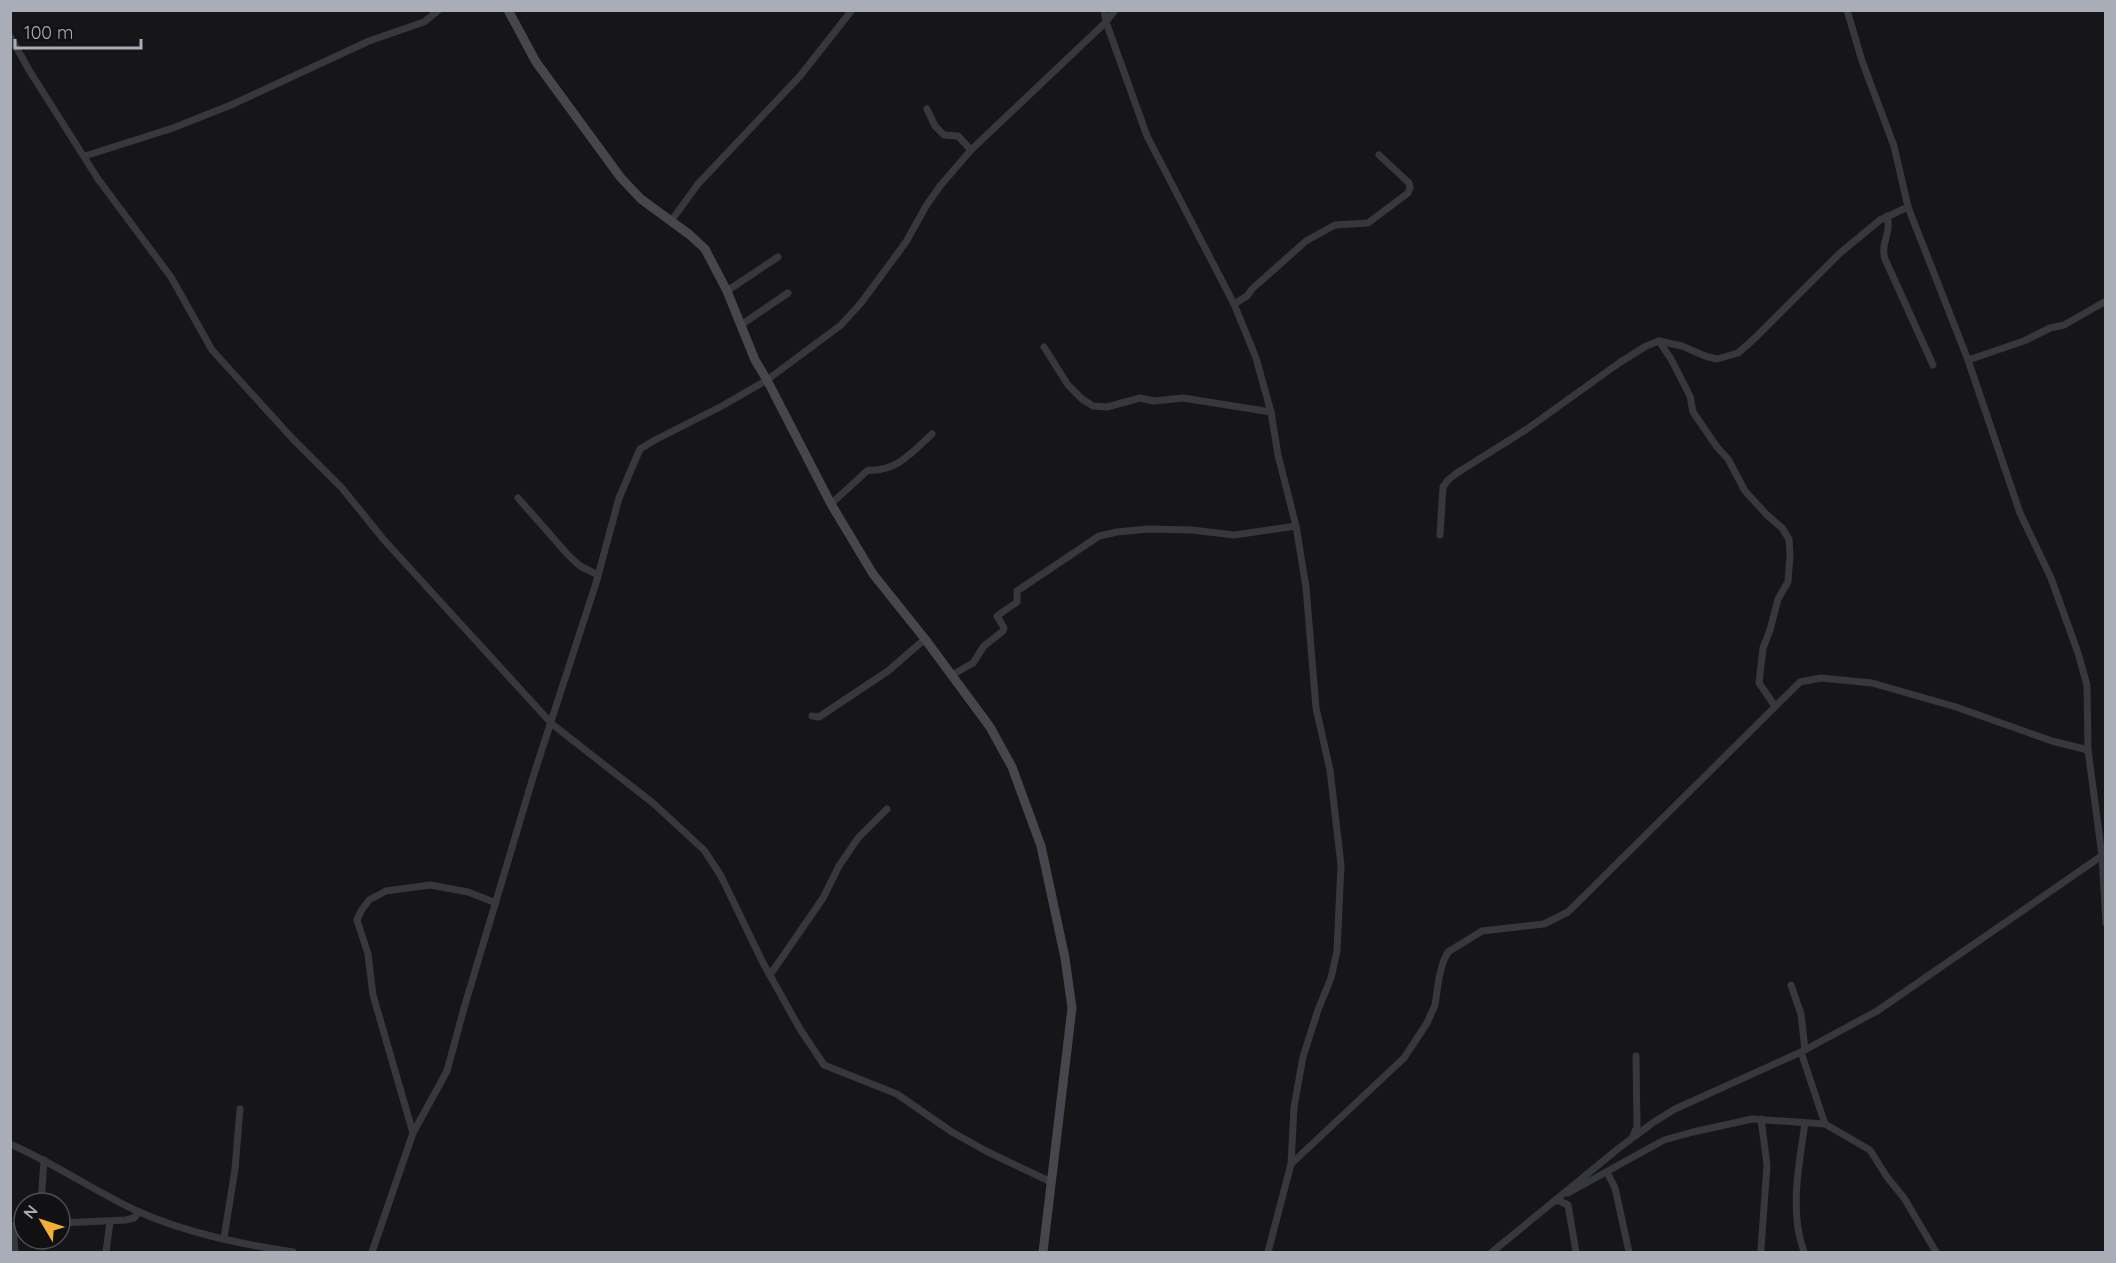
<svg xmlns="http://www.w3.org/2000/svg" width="2116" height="1263" font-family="Quicksand,sans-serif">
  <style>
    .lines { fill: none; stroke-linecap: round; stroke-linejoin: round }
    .street { stroke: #37383d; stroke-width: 7 }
    .secondary { stroke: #45474d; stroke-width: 9 }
  </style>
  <rect width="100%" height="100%" fill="#161618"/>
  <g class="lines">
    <!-- street -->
    <g class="street">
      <polyline points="1104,10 1106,22 1147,136 1234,304 1256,358 1271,412 1278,455 1296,526 1306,587 1316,708 1330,770 1341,865 1337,951 1331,978 1318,1010 1303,1057 1294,1107 1291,1164 1268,1252"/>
      <polyline points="1847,10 1862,61 1894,146 1908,207 1968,360 2020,513 2051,578 2078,653 2087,685 2088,750 2102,856 2106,923"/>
      <polyline points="10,36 29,70 98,179 171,277 212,350 292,438 342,488 384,540 552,724 653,803 704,850 721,876 763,963 800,1029 824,1065 897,1094 952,1132 986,1151 1051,1182"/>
      <polyline points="927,109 935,126 944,135 958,136 971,150"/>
      <polyline points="85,156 173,128 231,105 369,41 424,22 439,10"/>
      <path d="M1887 216C1892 234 1880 242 1885 259L1933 365"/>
      <polyline points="671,221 698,184 800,76 852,10"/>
      <polyline points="727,291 778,257"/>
      <polyline points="1234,304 1247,296 1252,289 1306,241 1335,225 1368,223 1408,193 1410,188 1409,183 1379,155"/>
      <polyline points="741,325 788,293"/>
      <polyline points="1659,341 1671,359 1690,396 1693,412 1717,447 1728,459 1745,491 1766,514 1782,528 1789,539 1790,555 1788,582 1778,599 1770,630 1763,648 1759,683 1775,706"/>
      <polyline points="1044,347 1068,385 1082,399 1093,406 1107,407 1140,398 1154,401 1183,398 1271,412"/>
      <polyline points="1968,360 2024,341 2050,328 2064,325 2106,301"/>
      <polyline points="518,498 569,556 580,566 598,575"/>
      <path d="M831 504 868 470C896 472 913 452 932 434"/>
      <polyline points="1440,535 1443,487 1448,480 1457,473 1527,429 1619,363 1646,346 1659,341 1682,346 1705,356 1717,359 1738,353 1754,339 1840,253 1880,220 1908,207"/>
      <polyline points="952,675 973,663 984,646 1003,631 1004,628 997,616 1017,602 1017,591 1099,536 1117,532 1148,529 1192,530 1234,535 1296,526"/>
      <polyline points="812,716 819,717 888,671 925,639"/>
      <polyline points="770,975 823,898 839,866 858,838 887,809"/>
      <polyline points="1791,985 1801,1014 1805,1050"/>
      <polyline points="1801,1052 1825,1124"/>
      <polyline points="413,1133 373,995 368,954 357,920 361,911 369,900 386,891 430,885 468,892 496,903"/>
      <polyline points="1633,1136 1637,1127 1636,1056"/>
      <path d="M10 1144C54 1163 94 1191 137 1211 186 1233 241 1244 293 1252"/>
      <polyline points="1291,1164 1404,1058 1427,1023 1435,1005 1439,978 1443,962 1448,952 1482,931 1544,924 1568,912 1800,682 1821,678 1872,683 1956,707 2052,741 2088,750"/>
      <polyline points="1607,1172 1615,1188 1629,1252"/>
      <polyline points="1568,1193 1664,1140 1693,1132 1752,1119 1825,1124 1870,1150 1887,1177 1904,1198 1936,1252"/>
      <polyline points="1554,1201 1560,1201 1568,1205 1576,1252"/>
      <polyline points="41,1203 44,1160"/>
      <polyline points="60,1223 126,1220 134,1218 139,1212"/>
      <polyline points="224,1238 235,1169 240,1109"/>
      <polyline points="1761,1249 1767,1165 1761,1119"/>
      <polyline points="15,1252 13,1226 24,1225"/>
      <polyline points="106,1252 110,1222"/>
      <polyline points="372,1252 413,1133 447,1071 464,1008 534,774 596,583 619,498 640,449 655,440 722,406 767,380 841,325 861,303 906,242 926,206 940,186 971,150 1106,22 1115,10"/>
      <polyline points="1492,1252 1619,1148 1654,1122 1675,1109 1801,1052 1877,1011 2103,855"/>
      <path d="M1804 1252C1789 1211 1799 1165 1805 1123"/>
    </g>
    <!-- secondary -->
    <polyline class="secondary" points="508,10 536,62 621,178 641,199 690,235 705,249 727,291 755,360 767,380 831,504 873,574 925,639 990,727 1012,767 1041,846 1065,958 1072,1008 1043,1252"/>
  </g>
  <!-- border -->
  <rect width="2116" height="1263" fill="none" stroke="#a8adb8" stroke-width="24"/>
  <!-- north arrow -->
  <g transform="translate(42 1221) rotate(309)"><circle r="28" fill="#111113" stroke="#4d4f55" stroke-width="1.5"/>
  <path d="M0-4.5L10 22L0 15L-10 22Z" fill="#f2b134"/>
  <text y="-9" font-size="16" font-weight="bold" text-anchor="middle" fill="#a8adb8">N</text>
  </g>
  <!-- scale -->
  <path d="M15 39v9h126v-9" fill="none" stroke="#a8adb8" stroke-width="3"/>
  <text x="24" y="39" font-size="18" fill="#a8adb8" stroke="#111113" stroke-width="4.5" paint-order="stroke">100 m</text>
</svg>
